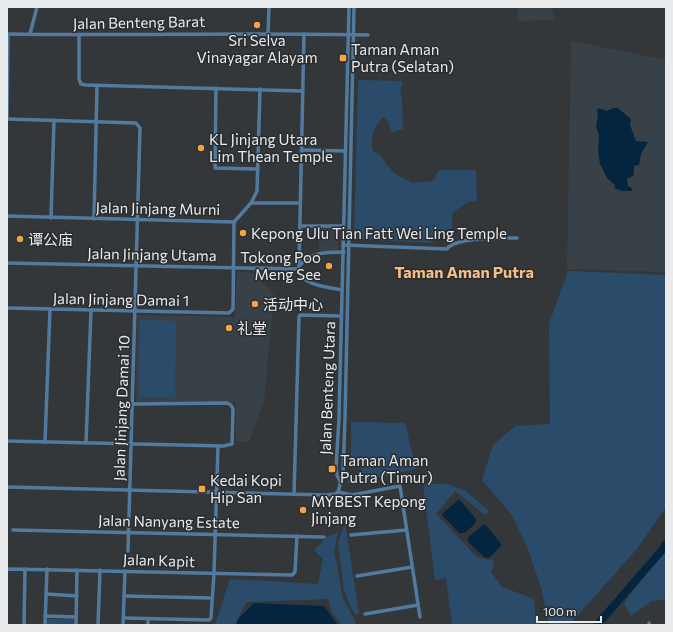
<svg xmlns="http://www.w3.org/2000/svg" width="673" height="632" font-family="Commissioner,'Noto Sans SC',sans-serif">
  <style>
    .built { fill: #394148 }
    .green { fill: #2a4c6a }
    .water { fill: #03253f }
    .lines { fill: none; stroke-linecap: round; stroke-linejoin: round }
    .river { stroke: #03253f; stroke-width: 8 }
    .street { stroke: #517a9f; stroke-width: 3.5 }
    .poi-dot { fill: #f4a444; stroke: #2a2d30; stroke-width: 1.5 }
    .labels { text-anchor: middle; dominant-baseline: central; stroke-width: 3; stroke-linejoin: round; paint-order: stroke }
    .street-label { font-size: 15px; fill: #e8eaec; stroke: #2a2d30 }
    .poi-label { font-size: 15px; fill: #e8eaec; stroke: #2a2d30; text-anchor: start }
    .neighbourhood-label { font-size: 16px; font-weight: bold; fill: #f7be83; stroke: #2a2d30 }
  </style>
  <rect width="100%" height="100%" fill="#34373a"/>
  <!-- built -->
  <g class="built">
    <polygon points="518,7 551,7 555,20 518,21"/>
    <polygon points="571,41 666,60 666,272 567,269"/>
    <polygon points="319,227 339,227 338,251 319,251"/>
    <polygon points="237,272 253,273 274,295 264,402 249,442 236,441 236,402 136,402 137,315 235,317"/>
  </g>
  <!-- green -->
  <g class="green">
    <path d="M358 80 403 81 400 90 402 100 403 129 392 132 387 120 383 117C373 128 370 137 373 151L381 156 392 172 412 183 433 181 439 170H476L477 201 468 202 452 213V228L435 233 432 243 354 239Z"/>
    <polygon points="568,271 666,275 666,507 636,550 569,625 549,625 541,587 527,547 512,515 482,480 493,445 515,426 550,424 549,324"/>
    <polygon points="140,320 176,321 175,397 139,397"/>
    <polygon points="351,422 405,423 416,469 348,484 348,475 361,473 361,457 351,457"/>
    <polygon points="424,484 447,484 464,490 489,511 485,515 455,491 436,514 477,557 489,560 492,558 494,564 491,572 502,587 534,599 536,625 452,625 446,578 435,580 424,491"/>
    <polygon points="345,523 359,613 356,615 350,606 344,590 338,543"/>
    <polygon points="338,532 334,551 337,565 342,596 357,625 342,625 332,613 328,599 246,602 235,625 214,625 216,622 230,579 318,584 323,559 314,550 327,537"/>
    <polygon points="666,547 666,599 652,601 631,616 624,603"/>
    <rect x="47" y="619" width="27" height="6"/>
  </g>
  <!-- water -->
  <g class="water">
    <polygon points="599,108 607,111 613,108 618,108 631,119 630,125 636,141 648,142 641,154 639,165 634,166 634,175 627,179 628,186 632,188 632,191 622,191 614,188 615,185 607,178 600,164 598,152 599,135 596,127 598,115 597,110"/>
    <path d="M458 500 461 501 476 519V522C471 527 466 535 459 533L442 515 443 513Z"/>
    <polygon points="483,525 486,525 501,544 501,546 490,557 487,558 484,557 468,542 468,537"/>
    <polygon points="254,603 324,606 338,625 236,625 238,619"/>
  </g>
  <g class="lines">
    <!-- river -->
    <polyline class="river" points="597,625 663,549 666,544"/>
    <!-- street -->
    <g class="street">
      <path d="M7 34C127 36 247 32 368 35"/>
      <polyline points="30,34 37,7"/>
      <polyline points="268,34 269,7"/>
      <polyline points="79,35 79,79 81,84 86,85 303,91"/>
      <polyline points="216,88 215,168 258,169"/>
      <polyline points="7,118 8,34"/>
      <polyline points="7,119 136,123 140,128 128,551"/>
      <polyline points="302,150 345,151"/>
      <polyline points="251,203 257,191 260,89"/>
      <polyline points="7,216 234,222 251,203 300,203"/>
      <polyline points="51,218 54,120"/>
      <polyline points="94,219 97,86"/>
      <polyline points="300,226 343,226"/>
      <path d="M343 245 447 249C455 237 502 238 517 238"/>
      <polyline points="7,263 297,269"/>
      <polyline points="299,266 304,34"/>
      <path d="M299 266C311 252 326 252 344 252"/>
      <path d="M297 269C305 287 325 286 342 290"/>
      <polyline points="7,308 229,313 233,309 234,222"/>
      <polyline points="7,441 223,446 232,444 233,409 231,405 227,403 133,404"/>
      <polyline points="45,442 50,309"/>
      <polyline points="86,443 91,310"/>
      <polyline points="340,481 337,475 336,468 339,418 349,7"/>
      <polyline points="7,487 327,495 335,494 338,492"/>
      <polyline points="338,492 343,474 345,418 354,7"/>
      <polyline points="338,492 352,495 400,486 420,617"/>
      <polyline points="294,494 299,317 300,315 341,316"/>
      <polyline points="13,530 324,537"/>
      <polyline points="351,535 406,530"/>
      <polyline points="7,570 9,569 292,575 295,572 297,536"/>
      <polyline points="357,576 412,567"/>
      <polyline points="46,594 77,596"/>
      <polyline points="124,596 212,598"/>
      <polyline points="365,614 418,605"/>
      <polyline points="45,616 76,617"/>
      <polyline points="124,618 209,620 211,618 214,573 218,446"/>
      <polyline points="649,623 650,625"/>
      <polyline points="24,625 25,569"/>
      <polyline points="45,625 47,569"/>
      <polyline points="76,625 77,570"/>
      <polyline points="98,625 100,570"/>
      <polyline points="123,625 125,571"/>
      <polyline points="148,625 148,619"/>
    </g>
  </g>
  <!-- markers -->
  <g class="poi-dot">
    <circle cx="257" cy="25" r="4"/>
    <rect x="339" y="54" width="8" height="8" rx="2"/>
    <circle cx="201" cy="148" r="4"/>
    <circle cx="243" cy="233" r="4"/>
    <circle cx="20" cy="239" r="4"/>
    <circle cx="329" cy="266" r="4"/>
    <circle cx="255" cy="304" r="4"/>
    <circle cx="229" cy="328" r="4"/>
    <rect x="328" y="465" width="8" height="8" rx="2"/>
    <rect x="198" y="485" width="8" height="8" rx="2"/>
    <circle cx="303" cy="510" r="4"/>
  </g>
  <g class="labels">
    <!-- street labels -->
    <g class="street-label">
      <text transform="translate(139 22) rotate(-1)">Jalan Benteng Barat</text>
      <text transform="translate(158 208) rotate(1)">Jalan Jinjang Murni</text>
      <text transform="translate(152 254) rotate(1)">Jalan Jinjang Utama</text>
      <text transform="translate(121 299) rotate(1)">Jalan Jinjang Damai 1</text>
      <text transform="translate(327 388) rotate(-88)">Jalan Benteng Utara</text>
      <text transform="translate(121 408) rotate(-88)">Jalan Jinjang Damai 10</text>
      <text transform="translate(169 521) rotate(1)">Jalan Nanyang Estate</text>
      <text transform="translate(159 560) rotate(2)">Jalan Kapit</text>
    </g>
    <!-- poi labels -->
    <g class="poi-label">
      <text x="257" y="40" text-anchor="middle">Sri Selva<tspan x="257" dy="17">Vinayagar Alayam</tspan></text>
      <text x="351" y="49">Taman Aman<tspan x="351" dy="17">Putra (Selatan)</tspan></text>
      <text x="209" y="139">KL Jinjang Utara<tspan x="209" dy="17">Lim Thean Temple</tspan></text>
      <text x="251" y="233">Kepong Ulu Tian Fatt Wei Ling Temple</text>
      <text x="28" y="239">谭公庙</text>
      <text x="321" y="257" text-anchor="end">Tokong Poo<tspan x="321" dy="17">Meng See</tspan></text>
      <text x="263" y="304">活动中心</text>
      <text x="237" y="328">礼堂</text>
      <text x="340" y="460">Taman Aman<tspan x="340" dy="17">Putra (Timur)</tspan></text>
      <text x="210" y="480">Kedai Kopi<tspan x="210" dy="17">Hip San</tspan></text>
      <text x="311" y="501">MYBEST Kepong<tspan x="311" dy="17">Jinjang</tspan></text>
    </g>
    <!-- neighbourhood labels -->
    <g class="neighbourhood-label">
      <text x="464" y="271">Taman Aman Putra</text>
    </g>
  </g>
  <!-- border -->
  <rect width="673" height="632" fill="none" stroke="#e8eaec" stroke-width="16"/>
  <!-- scale -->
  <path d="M537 616v6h64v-6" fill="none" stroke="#e8eaec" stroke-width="2"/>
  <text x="543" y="616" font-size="12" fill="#e8eaec" stroke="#2a2d30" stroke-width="3" paint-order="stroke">100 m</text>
</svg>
